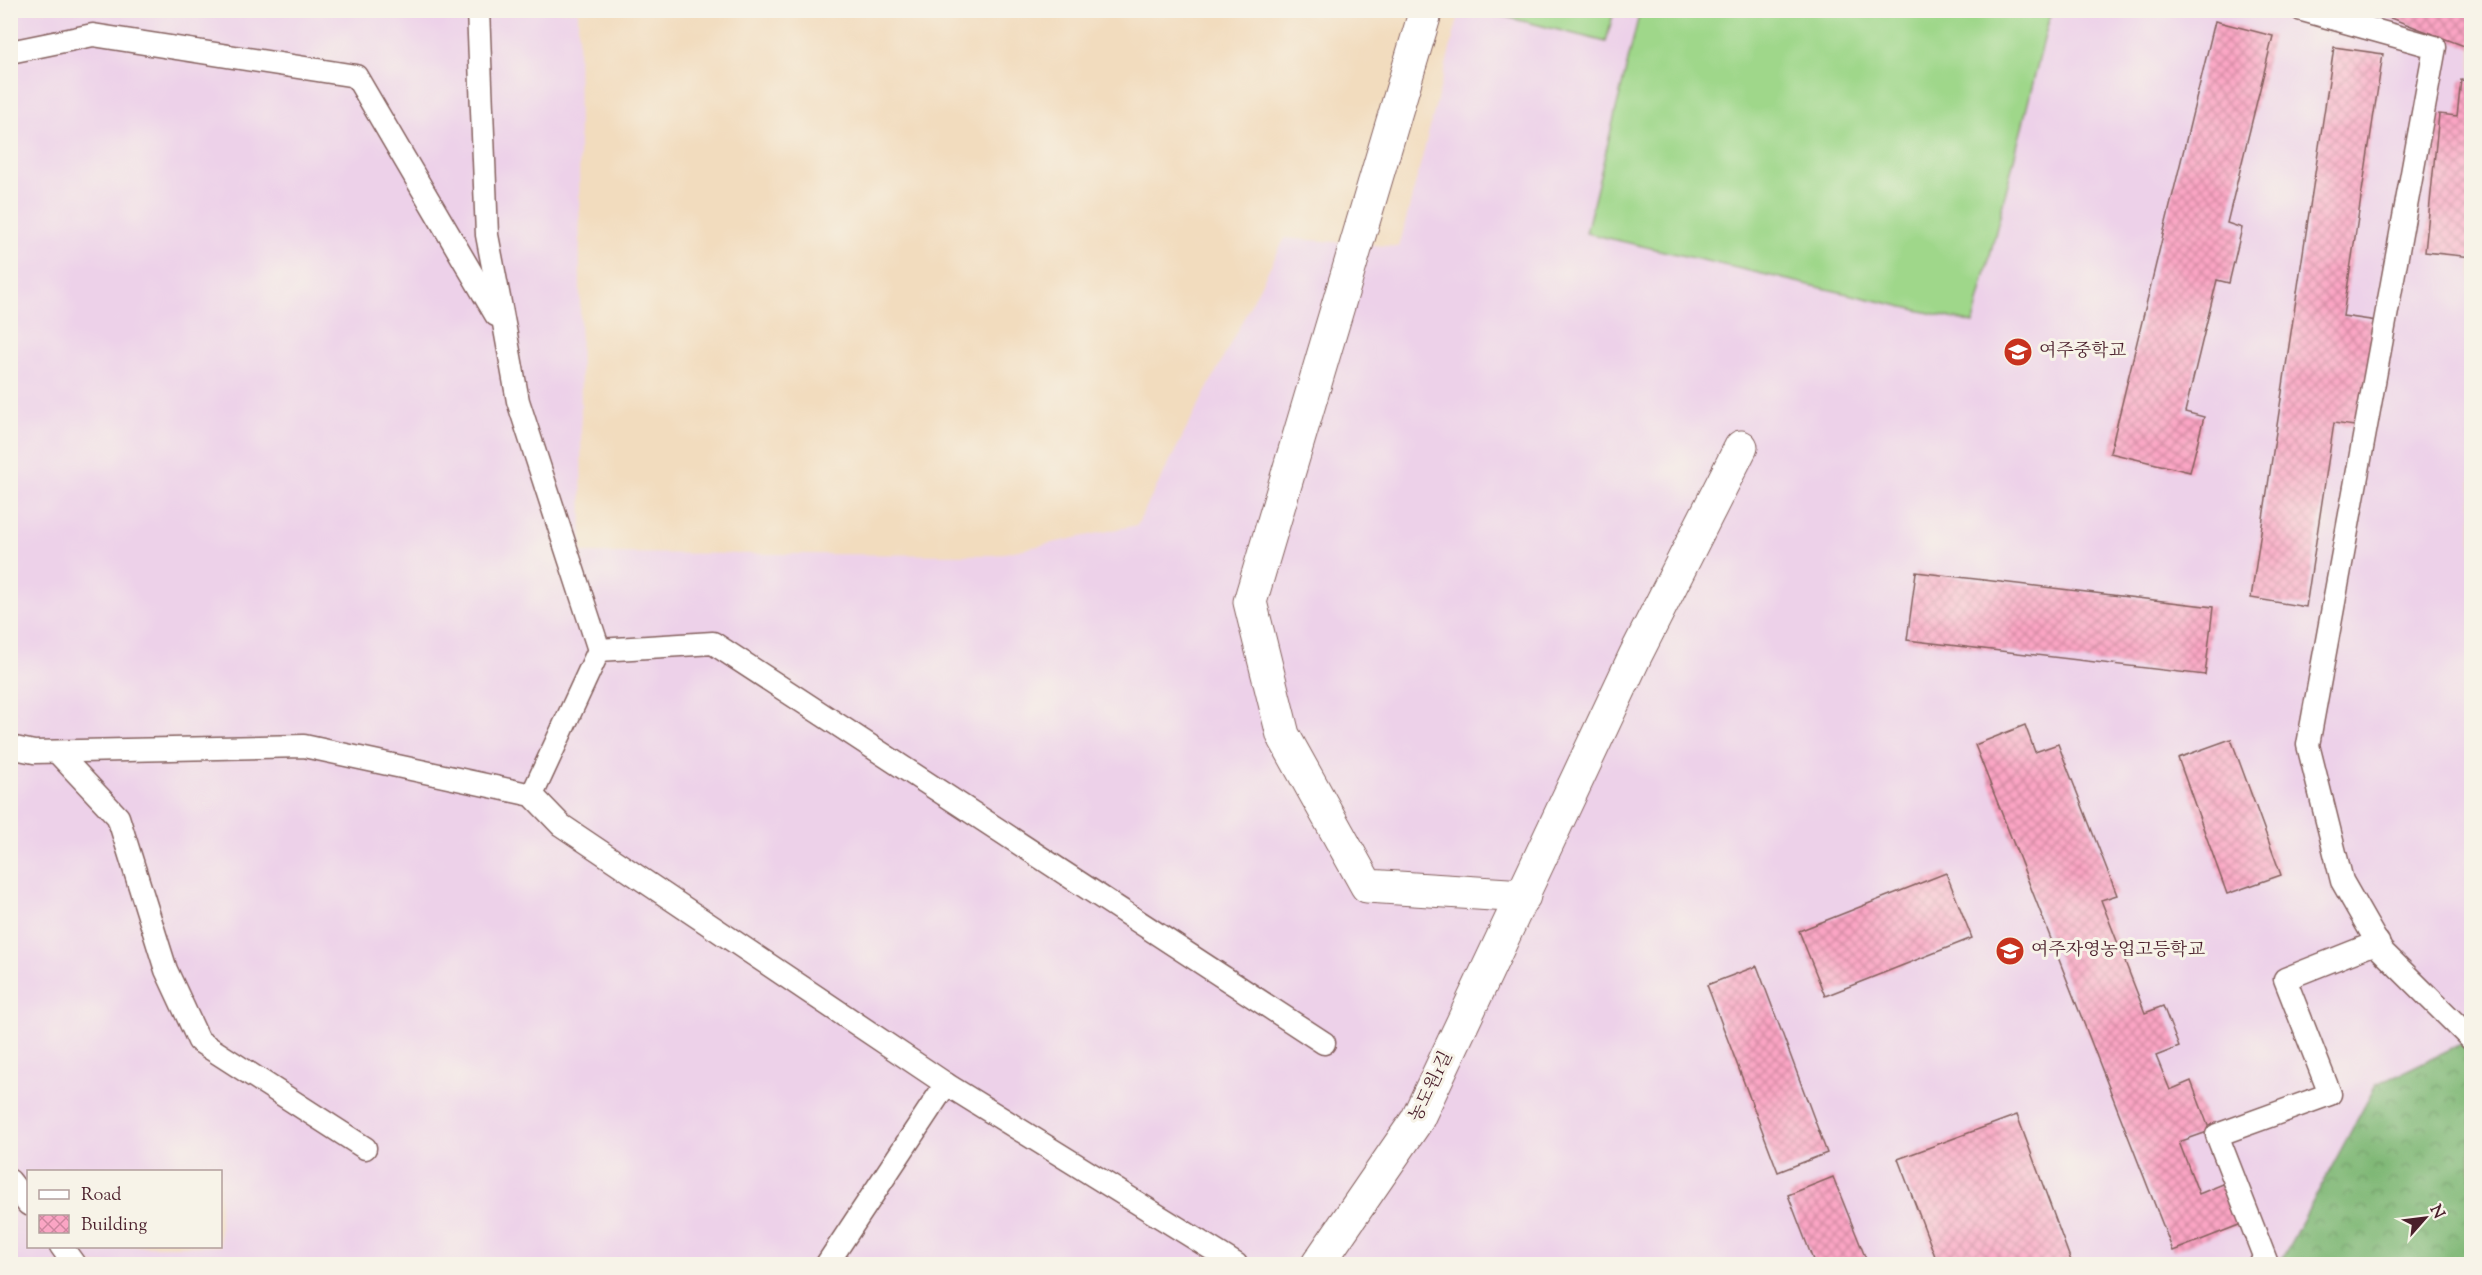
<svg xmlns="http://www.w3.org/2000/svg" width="2482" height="1275" font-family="'Sorts Mill Goudy','Noto Serif KR',serif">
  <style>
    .built { fill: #edd1e9; fill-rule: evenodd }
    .forest { fill: url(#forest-crowns); stroke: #646c50; stroke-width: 1.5 }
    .garden { fill: #9fd78a; stroke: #747b5a; stroke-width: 1.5 }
    .building { fill: url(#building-cross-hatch) }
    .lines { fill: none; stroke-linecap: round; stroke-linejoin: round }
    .service-casing { stroke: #85615e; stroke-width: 25 }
    .minor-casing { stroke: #85615e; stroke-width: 35 }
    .service { stroke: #fff; stroke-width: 22 }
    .minor { stroke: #fff; stroke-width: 33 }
    .labels { text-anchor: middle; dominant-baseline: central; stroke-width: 6; stroke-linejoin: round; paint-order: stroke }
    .poi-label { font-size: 18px; fill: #4a1f2b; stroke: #f7f3e8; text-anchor: start }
    .street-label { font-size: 18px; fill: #4a1f2b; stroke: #f7f3e8 }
  </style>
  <defs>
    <pattern id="forest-crowns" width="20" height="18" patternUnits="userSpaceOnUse" patternTransform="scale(1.5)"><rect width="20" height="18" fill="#7fb876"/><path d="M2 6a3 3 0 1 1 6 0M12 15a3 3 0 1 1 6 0" fill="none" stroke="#6a9561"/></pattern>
    <pattern id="building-cross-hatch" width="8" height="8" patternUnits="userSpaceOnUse" patternTransform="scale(1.5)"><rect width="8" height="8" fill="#fba5c4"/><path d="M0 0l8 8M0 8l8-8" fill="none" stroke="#cd869f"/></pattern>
  </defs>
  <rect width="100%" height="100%" fill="#f7f3e8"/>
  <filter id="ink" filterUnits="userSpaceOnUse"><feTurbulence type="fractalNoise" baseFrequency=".0167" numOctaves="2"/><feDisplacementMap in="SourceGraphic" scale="12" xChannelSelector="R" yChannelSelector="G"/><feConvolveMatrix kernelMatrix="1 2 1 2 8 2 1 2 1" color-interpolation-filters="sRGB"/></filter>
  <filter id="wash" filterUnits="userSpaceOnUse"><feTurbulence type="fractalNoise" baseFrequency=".008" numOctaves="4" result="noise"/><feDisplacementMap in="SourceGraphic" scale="24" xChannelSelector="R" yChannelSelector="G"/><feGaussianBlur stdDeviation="1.35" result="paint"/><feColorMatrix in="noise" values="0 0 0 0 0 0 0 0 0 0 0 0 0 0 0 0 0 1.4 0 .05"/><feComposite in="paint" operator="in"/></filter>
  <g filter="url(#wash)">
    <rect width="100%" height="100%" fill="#f2dcbe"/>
    <!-- built -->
    <path class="built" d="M10 11H578L582 553 995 555 1137 525 1285 238 1399 247 1460 11H2471V1039L2376 1085 2279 1264H11ZM28 1172H220V1246H28Z"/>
    <!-- forest -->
    <polygon class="forest" points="2471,1039 2471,1264 2279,1264 2376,1085"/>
    <!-- garden -->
    <g class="garden">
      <polygon points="1483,11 1614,11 1606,42"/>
      <polygon points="1640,11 2051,11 1973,323 1586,233"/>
    </g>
    <g id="blocks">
      <!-- building -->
      <g class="building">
        <polygon points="2472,10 2472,49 2372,11"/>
        <polygon points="2215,21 2273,36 2227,223 2242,228 2229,283 2217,280 2185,412 2204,417 2190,472 2110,453"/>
        <polygon points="2334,47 2383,54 2343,316 2377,321 2361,427 2334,423 2306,607 2251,598"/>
        <polygon points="2461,80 2472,81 2472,257 2425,252 2439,114 2457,116"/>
        <polygon points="1916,572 2213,607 2205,675 1907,640"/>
        <polygon points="2025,725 2035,752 2058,744 2117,895 2101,900 2145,1013 2163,1006 2179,1047 2156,1056 2170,1090 2191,1081 2210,1131 2179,1142 2199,1194 2228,1182 2244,1223 2173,1251 1975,745"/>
        <polygon points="2231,739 2281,875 2227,894 2178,758"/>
        <polygon points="1946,873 1972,938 1825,996 1799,931"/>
        <polygon points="1757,966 1827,1153 1778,1172 1707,985"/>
        <polygon points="2017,1115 2071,1261 2061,1264 1938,1264 1898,1159"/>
        <polygon points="1833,1177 1868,1264 1803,1264 1813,1260 1788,1195"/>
      </g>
    </g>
  </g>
  <g filter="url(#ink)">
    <use href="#blocks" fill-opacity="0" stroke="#85615e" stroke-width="1.5"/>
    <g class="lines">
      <!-- service casing -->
      <g class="service-casing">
        <g id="service">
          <polyline points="478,10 487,235 505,329 518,401 599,650 713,643 1324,1043"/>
          <polyline points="2302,10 2435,47 2308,745 2342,881 2382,951 2472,1040"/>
          <polyline points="10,52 93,35 356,76 496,315"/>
          <polyline points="10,747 34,752 304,746 532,795 561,825 946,1084 1236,1264"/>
          <polyline points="57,752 118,817 166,970 199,1041 365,1148"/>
          <polyline points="532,795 599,650"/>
          <polyline points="10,1181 28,1204"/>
          <polyline points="61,1246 74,1264"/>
          <polyline points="827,1264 946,1084"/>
          <polyline points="2260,1264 2266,1261 2217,1135 2330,1094 2285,979 2378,942"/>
        </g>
      </g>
      <!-- minor casing -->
      <g class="minor-casing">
        <g id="minor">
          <polyline points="1426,10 1250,602 1283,735 1367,886 1524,896"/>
          <polyline points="1318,1264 1417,1120 1635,656 1741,447"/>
        </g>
      </g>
      <!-- service -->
      <use href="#service" class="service"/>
      <!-- minor -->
      <use href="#minor" class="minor"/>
    </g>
  </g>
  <!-- icons -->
  <defs>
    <g id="school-disc" transform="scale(1.5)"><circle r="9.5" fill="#c8321e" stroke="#f7f3e8"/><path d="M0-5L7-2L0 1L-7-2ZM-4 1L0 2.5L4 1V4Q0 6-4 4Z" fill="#fff"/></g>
  </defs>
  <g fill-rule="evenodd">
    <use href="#school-disc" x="2018" y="352"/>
    <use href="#school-disc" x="2010" y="951"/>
  </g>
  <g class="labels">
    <!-- poi labels -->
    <g class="poi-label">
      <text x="2039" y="352">여주중학교</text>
      <text x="2031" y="951">여주자영농업고등학교</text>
    </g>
    <!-- street labels -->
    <g class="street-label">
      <text transform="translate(1432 1087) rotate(-64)">농도원1길</text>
    </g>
  </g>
  <!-- margin -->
  <rect width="2482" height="1275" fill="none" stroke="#f7f3e8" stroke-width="36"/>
  <!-- legend -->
  <rect x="27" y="1170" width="195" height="78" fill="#f7f3e8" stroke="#b29e9c" stroke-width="1.5"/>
  <rect x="39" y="1190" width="30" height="9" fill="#ffffff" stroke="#b29e9c" stroke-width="1.5"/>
  <text x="81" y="1200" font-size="18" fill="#4a1f2b">Road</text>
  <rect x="39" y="1215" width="30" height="18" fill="url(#building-cross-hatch)" stroke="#b29e9c" stroke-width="1.5"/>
  <text x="81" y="1230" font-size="18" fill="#4a1f2b">Building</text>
  <!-- north arrow -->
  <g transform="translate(2425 1218) rotate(62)" stroke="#f7f3e8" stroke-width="4.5" paint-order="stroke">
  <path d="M0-4.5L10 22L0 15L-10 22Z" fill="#4a1f2b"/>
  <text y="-9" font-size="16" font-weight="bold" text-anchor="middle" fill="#4a1f2b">N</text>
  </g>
</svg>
